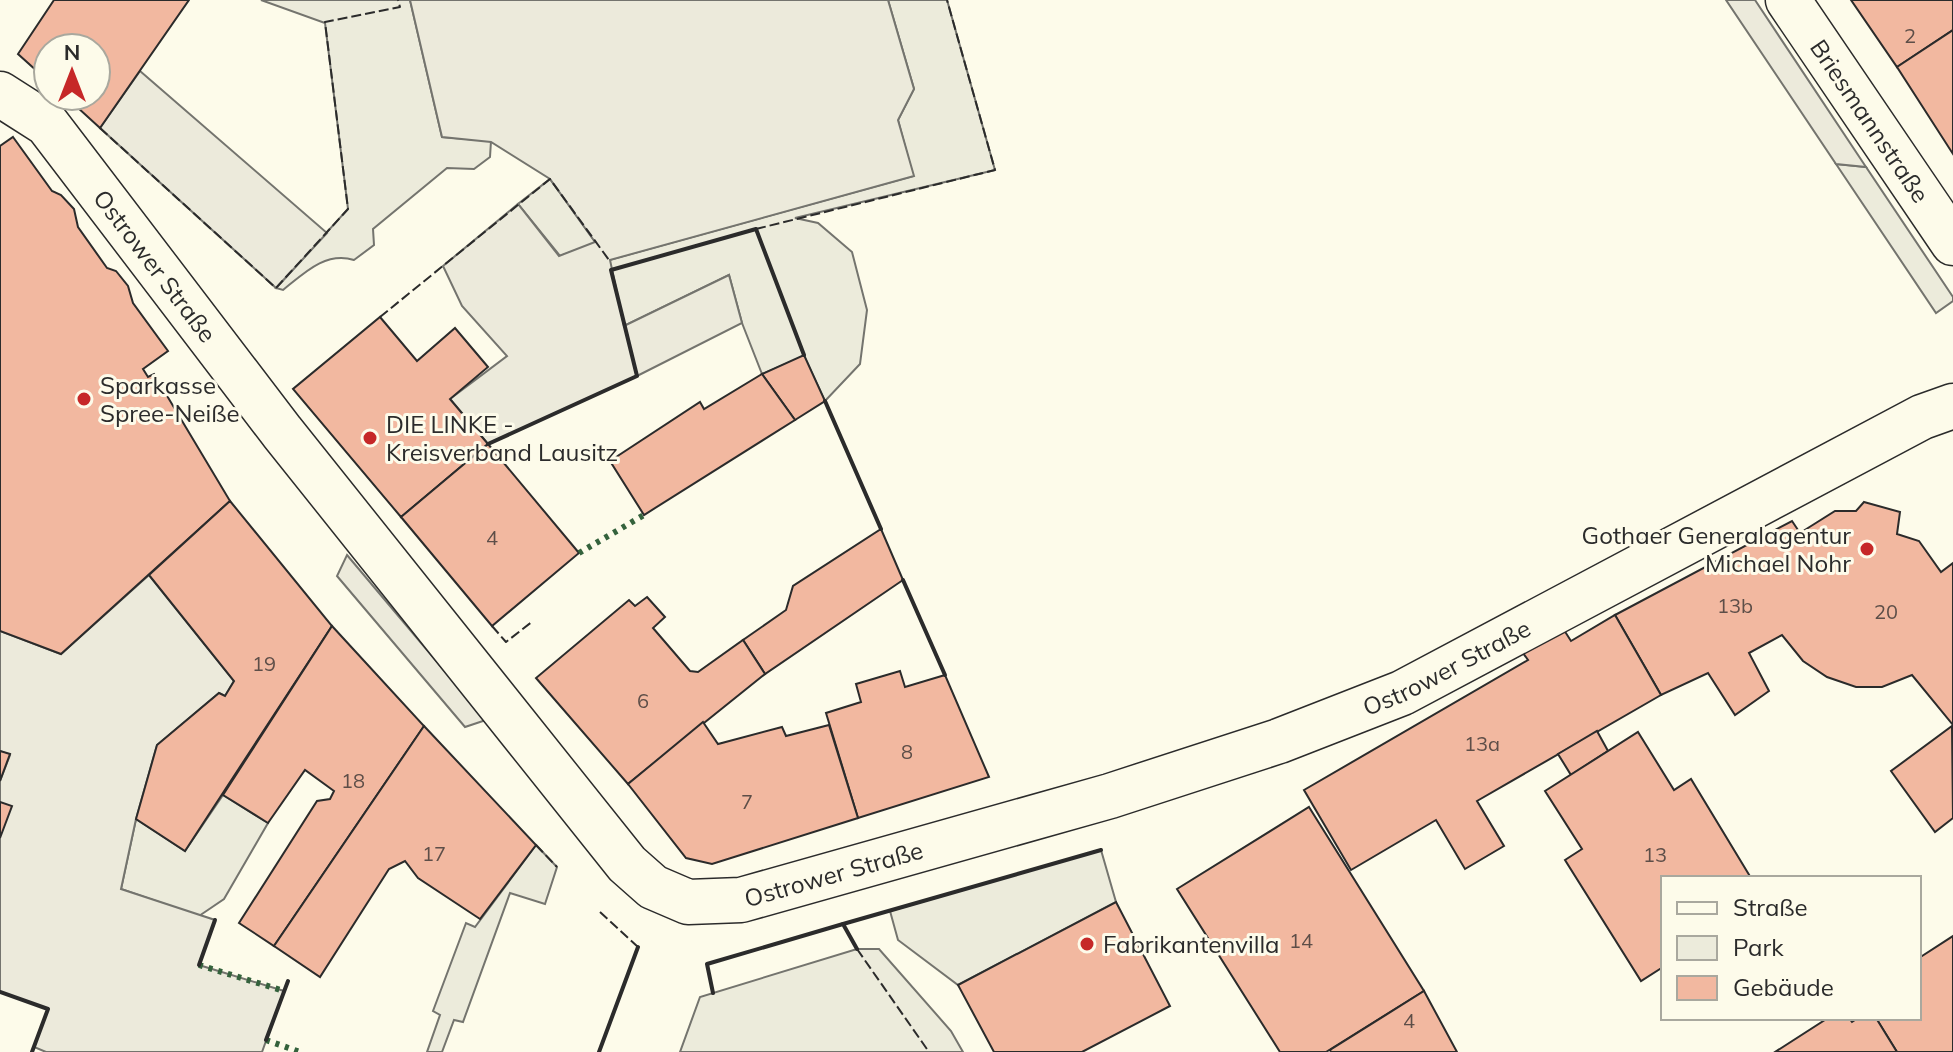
<svg xmlns="http://www.w3.org/2000/svg" width="1953" height="1052" font-family="Mulish,sans-serif">
  <style>
    .green { fill: #ecebdb; stroke: #74746e; stroke-width: 2 }
    .parking { fill: #eceadb; stroke: #74746e; stroke-width: 2 }
    .building { fill: #f2b8a0; stroke: #2b2b2b; stroke-width: 2 }
    .lines { fill: none; stroke-linecap: round; stroke-linejoin: round }
    .street-casing { stroke: #2b2b2b; stroke-width: 47 }
    .street { stroke: #fdfbea; stroke-width: 44 }
    .hedge { stroke: #34623c; stroke-width: 6; stroke-dasharray: 4 6; stroke-linecap: butt }
    .fence { stroke: #2b2b2b; stroke-width: 2; stroke-dasharray: 10 4; stroke-linecap: butt }
    .wall { stroke: #2b2b2b; stroke-width: 4 }
    .poi-dot { fill: #c62828; stroke: #fdfbea; stroke-width: 3 }
    .labels { text-anchor: middle; dominant-baseline: central; stroke-width: 6; stroke-linejoin: round; paint-order: stroke }
    .number-label { font-size: 20px; fill: #5d4e48 }
    .street-label { font-size: 24px; fill: #2b2b2b; stroke: #fdfbea }
    .poi-label { font-size: 24px; fill: #2b2b2b; stroke: #fdfbea; text-anchor: start }
  </style>
  <rect width="100%" height="100%" fill="#fdfbea"/>
  <!-- green -->
  <g class="green">
    <path d="M261 0H410L442 137 491 141 490 157 474 169 447 168 373 229 374 245 354 260C326 251 304 273 283 290L276 288 348 209 325 23Z"/>
    <polygon points="888,0 947,0 995,170 795,218 818,223 852,252 867,310 860,364 825,401 804,356 762,374 742,323 729,275 624,326 609,260 913,176 898,120 914,89"/>
    <polygon points="1836,164 1866,167 1953,297 1953,301 1936,313"/>
    <polygon points="550,179 596,243 560,256 518,204"/>
    <polygon points="223,795 268,823 224,899 199,916 121,889 136,819 185,851"/>
    <polygon points="536,845 557,867 545,904 510,893 463,1022 454,1020 442,1052 427,1052 440,1015 433,1011 466,923 475,927"/>
    <polygon points="1101,850 1116,902 958,985 898,940 890,911"/>
    <polygon points="857,949 879,949 951,1031 963,1052 680,1052 700,997"/>
  </g>
  <!-- parking -->
  <g class="parking">
    <polygon points="410,0 888,0 914,89 898,120 914,176 610,260 624,326 729,275 742,323 637,376 488,444 450,399 507,356 462,306 443,266 518,204 559,256 595,242 550,179 491,142 442,137"/>
    <polygon points="1726,0 1755,0 1866,167 1836,164"/>
    <polygon points="140,71 327,233 276,288 100,128"/>
    <polygon points="347,555 486,720 465,727 337,576"/>
    <polygon points="149,575 234,681 225,696 219,693 157,745 136,819 121,889 215,920 199,965 284,991 262,1052 46,1052 34,1047 48,1009 0,992 0,781 10,755 0,751 0,631 61,654"/>
  </g>
  <!-- building -->
  <g class="building">
    <polygon points="54,0 189,0 100,128 65,96 96,96 96,48 48,48 48,81 18,54"/>
    <polygon points="1851,0 1953,0 1953,30 1897,67"/>
    <polygon points="1953,30 1953,154 1897,67"/>
    <polygon points="13,137 52,191 61,195 74,209 78,227 107,268 116,271 128,286 133,303 168,351 143,369 148,377 154,374 230,501 61,654 0,631 0,146"/>
    <polygon points="380,317 417,361 455,328 488,367 450,399 488,444 401,517 293,389"/>
    <polygon points="804,355 825,401 795,420 762,374"/>
    <polygon points="762,374 795,420 644,515 610,461 700,402 704,409"/>
    <polygon points="488,444 579,553 492,626 401,517"/>
    <polygon points="230,501 332,626 185,851 136,819 157,745 219,693 225,696 234,681 149,575"/>
    <polygon points="1864,502 1900,512 1897,534 1919,541 1941,572 1953,563 1953,725 1912,675 1882,687 1856,687 1827,677 1803,661 1782,635 1749,653 1769,691 1735,715 1708,673 1661,695 1615,615 1792,521 1800,533 1835,511 1856,511"/>
    <polygon points="881,529 903,580 765,674 743,640 786,610 793,586"/>
    <polygon points="647,597 665,617 653,628 690,671 698,672 743,640 765,674 628,784 536,678 629,600 635,606"/>
    <polygon points="1615,615 1661,695 1477,801 1504,846 1465,869 1436,820 1351,870 1304,790 1528,660 1523,653 1564,630 1571,641"/>
    <polygon points="332,626 424,726 274,946 239,923 317,801 330,799 334,791 305,770 268,823 223,795"/>
    <polygon points="900,671 905,687 945,675 989,777 858,818 826,713 861,702 856,684"/>
    <polygon points="703,722 718,744 782,727 786,736 829,725 858,818 712,864 686,858 628,784"/>
    <polygon points="424,726 536,845 480,919 418,878 405,861 389,869 320,977 274,946"/>
    <polygon points="1952,726 1953,818 1935,832 1891,771"/>
    <polygon points="1597,731 1608,751 1571,775 1558,754"/>
    <polygon points="1638,732 1674,790 1691,779 1751,878 1663,878 1663,967 1641,981 1565,860 1582,849 1545,791"/>
    <polygon points="0,751 10,754 0,781"/>
    <polygon points="0,802 12,806 0,838"/>
    <polygon points="1309,807 1424,991 1326,1052 1280,1052 1177,889"/>
    <polygon points="1116,902 1170,1006 1082,1052 994,1052 958,985"/>
    <polygon points="1953,936 1953,1052 1897,1052 1876,1018 1919,1018 1919,958"/>
    <polygon points="1424,991 1457,1052 1331,1052 1330,1050"/>
    <polygon points="1828,1018 1849,1018 1852,1022 1858,1018 1876,1018 1897,1052 1775,1052"/>
  </g>
  <g class="lines">
    <!-- street casing -->
    <g class="street-casing">
      <g id="street">
        <path id="s1" d="M1788 0 1953 243"/>
        <path id="s2" d="M0 94 47 124 282 432 627 864 653 887 688 902 741 900 1110 796 1279 741 1402 693 1922 417 1953 406"/>
      </g>
    </g>
    <!-- street -->
    <use href="#street" class="street"/>
    <!-- hedge -->
    <g class="hedge">
      <polyline points="579,553 644,515"/>
      <polyline points="199,965 284,991"/>
      <polyline points="266,1040 300,1052"/>
    </g>
    <!-- fence -->
    <g class="fence">
      <polyline points="100,128 276,288 348,209 325,22 400,7 398,0"/>
      <polyline points="756,229 995,170 947,0"/>
      <polyline points="380,317 550,179 609,260"/>
      <polyline points="492,626 506,642 533,621"/>
      <polyline points="536,845 557,867"/>
      <polyline points="600,912 638,947"/>
      <polyline points="857,949 929,1052"/>
    </g>
    <!-- wall -->
    <g class="wall">
      <polyline points="825,401 881,529"/>
      <polyline points="488,444 637,376 611,270 756,229 804,355"/>
      <polyline points="903,580 945,675"/>
      <polyline points="843,924 1101,850"/>
      <polyline points="199,965 215,920"/>
      <polyline points="0,992 48,1009 32,1052"/>
      <polyline points="713,993 707,964 843,924 857,949"/>
      <polyline points="266,1040 288,981"/>
      <polyline points="599,1052 638,947"/>
    </g>
  </g>
  <!-- markers -->
  <g class="poi-dot">
    <circle cx="84" cy="399" r="8"/>
    <circle cx="370" cy="438" r="8"/>
    <circle cx="1867" cy="549" r="8"/>
    <circle cx="1087" cy="944" r="8"/>
  </g>
  <g class="labels">
    <!-- number labels -->
    <g class="number-label">
      <text x="1910" y="35">2</text>
      <text x="492" y="537">4</text>
      <text x="1735" y="605">13b</text>
      <text x="1886" y="611">20</text>
      <text x="264" y="663">19</text>
      <text x="643" y="700">6</text>
      <text x="1482" y="743">13a</text>
      <text x="907" y="751">8</text>
      <text x="353" y="780">18</text>
      <text x="747" y="801">7</text>
      <text x="434" y="853">17</text>
      <text x="1655" y="854">13</text>
      <text x="1301" y="940">14</text>
      <text x="1409" y="1020">4</text>
    </g>
    <!-- street labels -->
    <g class="street-label">
      <text stroke="none"><textPath href="#s1" startOffset="146">Briesmannstraße</textPath></text>
      <text stroke="none"><textPath href="#s2" startOffset="234">Ostrower Straße</textPath></text>
      <text stroke="none"><textPath href="#s2" startOffset="1866">Ostrower Straße</textPath></text>
      <text stroke="none"><textPath href="#s2" startOffset="1218">Ostrower Straße</textPath></text>
    </g>
    <!-- poi labels -->
    <g class="poi-label">
      <text x="100" y="385">Sparkasse<tspan x="100" dy="28">Spree-Neiße</tspan></text>
      <text x="386" y="424">DIE LINKE -<tspan x="386" dy="28">Kreisverband Lausitz</tspan></text>
      <text x="1851" y="535" text-anchor="end">Gothaer Generalagentur<tspan x="1851" dy="28">Michael Nohr</tspan></text>
      <text x="1103" y="944">Fabrikantenvilla</text>
    </g>
  </g>
  <!-- legend -->
  <rect x="1661" y="876" width="260" height="144" fill="#fdfbea" stroke="#a9a89e" stroke-width="2"/>
  <rect x="1677" y="902" width="40" height="12" fill="#fdfbea" stroke="#a9a89e" stroke-width="2"/>
  <text x="1733" y="916" font-size="24" fill="#2b2b2b">Straße</text>
  <rect x="1677" y="936" width="40" height="24" fill="#ecebdb" stroke="#a9a89e" stroke-width="2"/>
  <text x="1733" y="956" font-size="24" fill="#2b2b2b">Park</text>
  <rect x="1677" y="976" width="40" height="24" fill="#f2b8a0" stroke="#a9a89e" stroke-width="2"/>
  <text x="1733" y="996" font-size="24" fill="#2b2b2b">Gebäude</text>
  <!-- north arrow -->
  <g transform="translate(72 72)"><circle r="38" fill="#fdfbea" stroke="#a9a89e" stroke-width="2"/>
  <path d="M0-6L14 30L0 20L-14 30Z" fill="#c62828"/>
  <text y="-12" font-size="22" font-weight="bold" text-anchor="middle" fill="#2b2b2b">N</text>
  </g>
</svg>
